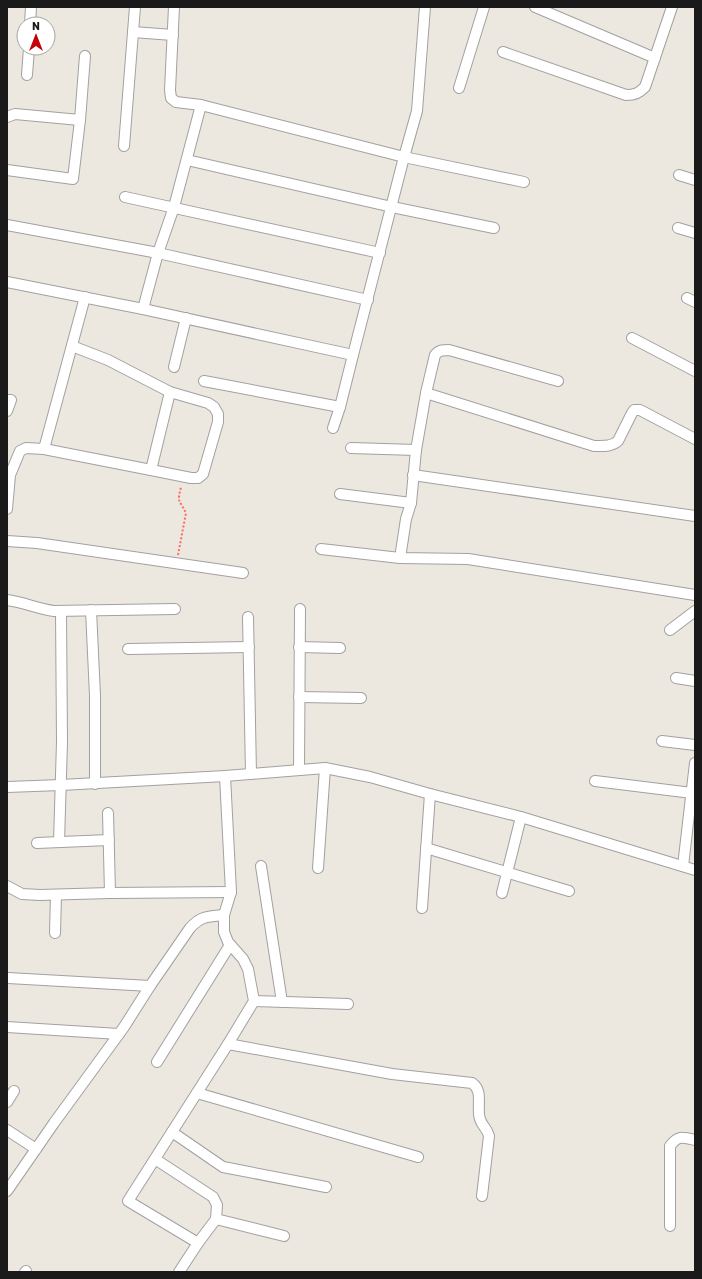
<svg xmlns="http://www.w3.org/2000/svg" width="702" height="1279" font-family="Rubik,sans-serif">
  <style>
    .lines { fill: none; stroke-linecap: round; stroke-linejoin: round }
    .street-casing { stroke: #a1a1a1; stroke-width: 12 }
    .path { stroke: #fb6d62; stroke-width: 2; stroke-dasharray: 2 2; stroke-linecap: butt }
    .street { stroke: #fff; stroke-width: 10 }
  </style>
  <rect width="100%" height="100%" fill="#ede8df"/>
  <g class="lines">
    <!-- street casing -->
    <g class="street-casing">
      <g id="street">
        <polyline points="174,7 170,90 171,98 176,102 201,105 404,157 524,182"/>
        <polyline points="535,7 655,58"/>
        <polyline points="30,24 31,7"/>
        <polyline points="133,32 173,35"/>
        <path d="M503 52 626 95C635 95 639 93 645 87L672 7"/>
        <polyline points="27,75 29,48"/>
        <polyline points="459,88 484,7"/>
        <polyline points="7,117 15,114 80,120 85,56"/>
        <polyline points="124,146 135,7"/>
        <polyline points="187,160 392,207 494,228"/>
        <polyline points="7,170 73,179 80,120"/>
        <polyline points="679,175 695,180"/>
        <polyline points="125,197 380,253"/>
        <polyline points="7,225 158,253 368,300"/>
        <polyline points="678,228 695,233"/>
        <polyline points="7,282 143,309 353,355 404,157 417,111 425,7"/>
        <polyline points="687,298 695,302"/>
        <polyline points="143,309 158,253 174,207 201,105"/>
        <polyline points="632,338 695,371"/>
        <polyline points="72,346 108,360 170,392 208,403 214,407 218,414 218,422 203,474 198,478 191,478 151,470"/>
        <polyline points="174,367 186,318"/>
        <polyline points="204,381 340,407"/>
        <path d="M558 381 449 350C443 350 439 350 435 355L426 393 416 450 411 503 406 519 400 558 468 559 695 595"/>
        <path d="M426 393 594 446C603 446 611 447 618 441L632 413 634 410H640L695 439"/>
        <polyline points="7,400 11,400 7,411"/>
        <polyline points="333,428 340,407 353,355"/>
        <polyline points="351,448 416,450"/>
        <polyline points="44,449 151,470 170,392"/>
        <polyline points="413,475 695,516"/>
        <polyline points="340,494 411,503"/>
        <polyline points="7,509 10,475 20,451 26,448 44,449 85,297"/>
        <polyline points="7,541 37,543 243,573"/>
        <polyline points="321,549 400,558"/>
        <path d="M7 600C23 602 38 609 54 611L175 609"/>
        <polyline points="91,610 95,696 95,784"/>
        <polyline points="248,617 251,774"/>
        <polyline points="670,630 695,611"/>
        <polyline points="299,647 340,648"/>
        <polyline points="128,649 249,647"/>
        <polyline points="676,678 695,681"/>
        <polyline points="299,697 361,698"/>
        <polyline points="662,741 695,745"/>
        <polyline points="299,770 300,609"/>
        <polyline points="595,781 692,793"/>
        <polyline points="7,787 61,785 225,776 325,768 370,777 430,794 521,817 695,870"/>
        <polyline points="108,813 110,893 231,892"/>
        <polyline points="59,842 62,742 61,611"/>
        <polyline points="37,843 109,840"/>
        <polyline points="426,848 569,891"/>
        <polyline points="261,866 282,1002"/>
        <polyline points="683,866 695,763"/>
        <polyline points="318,868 325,768"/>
        <polyline points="7,886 22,894 40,895 110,893"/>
        <polyline points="502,893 521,817"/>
        <polyline points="422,908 430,794"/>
        <polyline points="55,933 56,895"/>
        <polyline points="8,978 150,986"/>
        <polyline points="254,1001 348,1004"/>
        <polyline points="7,1027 119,1034"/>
        <path d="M228 1044 392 1074 472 1083C484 1091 476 1107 480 1119 482 1126 487 1128 489 1136L482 1196"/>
        <polyline points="157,1062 230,945"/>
        <polyline points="197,1093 418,1157"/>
        <polyline points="7,1102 14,1091"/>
        <polyline points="7,1130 36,1149"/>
        <polyline points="172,1132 223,1167 326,1187"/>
        <polyline points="155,1159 213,1197 217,1205 216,1219 198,1243 179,1272"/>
        <path d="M7 1191 54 1123 124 1027 150 986 190 928C202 915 208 917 224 915"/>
        <polyline points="216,1219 284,1236"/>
        <path d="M670 1226V1146C678 1135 683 1137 695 1140"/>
        <polyline points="198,1243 128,1201 228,1044 254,1001 248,969 243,959 228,942 224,932 224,915 231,892 225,776"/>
        <polyline points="25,1272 26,1271"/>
      </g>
    </g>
    <!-- path -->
    <path class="path" d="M178 555 186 513C179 499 177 503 181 487"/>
    <!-- street -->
    <use href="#street" class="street"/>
  </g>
  <!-- border -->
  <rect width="702" height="1279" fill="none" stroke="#1a1a1a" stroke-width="16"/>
  <!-- north arrow -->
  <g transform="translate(36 36)"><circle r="19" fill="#ffffff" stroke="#a3a3a3"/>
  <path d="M0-3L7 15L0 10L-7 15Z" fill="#c50006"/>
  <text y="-6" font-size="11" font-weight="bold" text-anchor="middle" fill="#1a1a1a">N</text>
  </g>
</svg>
